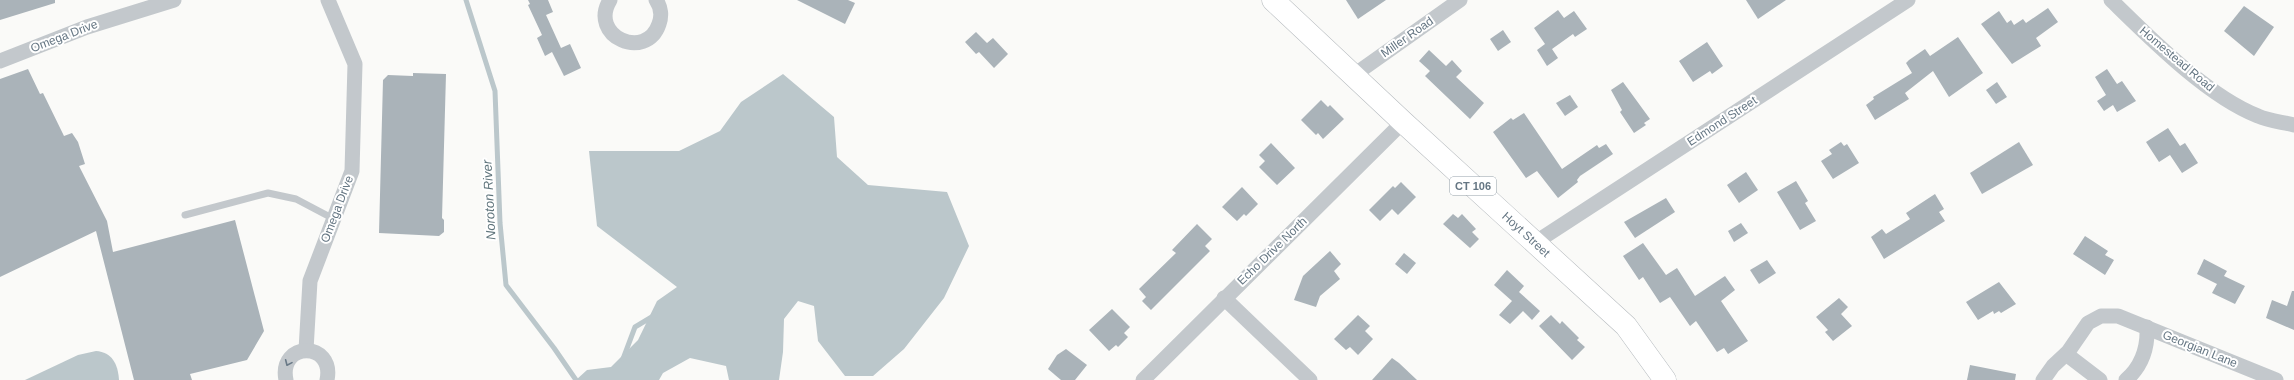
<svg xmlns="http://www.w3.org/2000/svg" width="2294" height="380" font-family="Helvetica,sans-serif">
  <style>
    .water { fill: #bbc7cb }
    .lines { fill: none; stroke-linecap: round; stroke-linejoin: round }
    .stream { stroke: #bbc7cb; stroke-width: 5 }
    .building { fill: #aab3b9 }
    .primary-casing { stroke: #b5babe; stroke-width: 23 }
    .lane { stroke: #c3c8cc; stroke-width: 7 }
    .street { stroke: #c3c8cc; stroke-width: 15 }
    .primary { stroke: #fff; stroke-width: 22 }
    .oneway { stroke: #6a7a87 }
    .labels { text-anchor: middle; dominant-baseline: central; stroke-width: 4; stroke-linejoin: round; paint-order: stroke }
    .shield { fill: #fff; stroke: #939fa8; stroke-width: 1 }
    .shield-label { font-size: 11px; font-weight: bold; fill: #657683 }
    .street-label { font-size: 12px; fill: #657683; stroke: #fff }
    .water-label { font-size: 13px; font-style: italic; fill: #60757c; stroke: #fff }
  </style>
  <rect width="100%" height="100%" fill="#fafaf8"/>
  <!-- water -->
  <g class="water">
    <polygon points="783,74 834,117 837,157 868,185 947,192 969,246 944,298 904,349 873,376 845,376 818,341 814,306 798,301 784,319 783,352 779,380 729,380 726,366 690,358 663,373 659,380 576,380 587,370 611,367 638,340 657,301 677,287 597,226 589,151 679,151 720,131 741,102"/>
    <path d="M96 351C112 352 118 364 119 380H25L78 355Z"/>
  </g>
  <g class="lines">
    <!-- stream -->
    <g class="stream">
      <polyline points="466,0 495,91 500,223 506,285 554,348 576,380"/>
      <polyline points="623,359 635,327 655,315"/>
    </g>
  </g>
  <!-- building -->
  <g class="building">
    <polygon points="0,0 55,0 55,3 0,20"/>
    <polygon points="528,0 548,0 553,12 546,15 561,48 570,44 581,68 564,76 552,52 545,56 537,38 542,35 528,5 530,4"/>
    <polygon points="797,0 848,0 855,3 845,24"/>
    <polygon points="1346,0 1386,0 1358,19"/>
    <polygon points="1746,0 1786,0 1758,19"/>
    <polygon points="2244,6 2274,27 2254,56 2224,31"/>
    <polygon points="2048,8 2058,22 2036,38 2041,46 2012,64 1981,24 1999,11 2007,23 2011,20 2014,25 2023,19 2026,23"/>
    <polygon points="1558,10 1564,18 1574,11 1587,29 1575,37 1573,34 1552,49 1558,58 1547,66 1537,50 1545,44 1534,28"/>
    <polygon points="1503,30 1511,42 1498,51 1490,39"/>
    <polygon points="976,32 987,43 993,38 1008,54 994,68 979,52 976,54 965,42"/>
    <polygon points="1958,37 1983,73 1949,97 1933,71 1905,93 1909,99 1875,120 1866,105 1874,99 1873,97 1912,73 1906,63 1909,60 1925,49 1930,56"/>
    <polygon points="1707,42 1723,66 1712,74 1710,71 1693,82 1679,61"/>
    <polygon points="1429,50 1446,66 1452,60 1462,71 1456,77 1484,103 1470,119 1425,76 1430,71 1419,61"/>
    <polygon points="28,69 40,94 43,93 64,136 72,133 78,142 85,164 79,166 107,221 113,252 235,220 264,331 247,360 190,374 192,380 134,380 96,231 0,277 0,79"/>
    <polygon points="2107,69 2117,84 2122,81 2136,101 2117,112 2113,105 2104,111 2097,101 2106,95 2095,77"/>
    <polygon points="413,73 446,74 442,218 444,220 444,232 439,236 379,233 383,80 388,75 413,76"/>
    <polygon points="1623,82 1650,119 1644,123 1646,125 1634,133 1620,112 1622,110 1611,90"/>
    <polygon points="1997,82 2007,97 1996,104 1986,90"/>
    <polygon points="1570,95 1578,107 1565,116 1556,103"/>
    <polygon points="1321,100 1328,107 1330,105 1344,119 1323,139 1318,133 1316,135 1301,120"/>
    <polygon points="1524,113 1562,169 1597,145 1599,148 1606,144 1613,154 1580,176 1577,180 1578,182 1558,198 1537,171 1526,178 1493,132 1511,118 1513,120"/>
    <polygon points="2168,128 2180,146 2185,143 2198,163 2182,173 2170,155 2159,162 2146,142"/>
    <polygon points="1841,142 1844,146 1847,144 1859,163 1833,179 1821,161 1832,154 1829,150"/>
    <polygon points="2019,142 2033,165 1982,194 1970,173"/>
    <polygon points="1271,143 1295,168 1277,185 1259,167 1265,161 1259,155"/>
    <polygon points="1746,172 1758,190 1739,203 1727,185"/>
    <polygon points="1796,181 1808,201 1805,203 1816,221 1800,230 1777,192"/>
    <polygon points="1401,182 1416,197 1398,215 1392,209 1380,221 1369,210 1393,186 1395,188"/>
    <polygon points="1242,187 1258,204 1246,216 1244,214 1237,221 1222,207"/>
    <polygon points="1935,194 1944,209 1939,212 1945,221 1884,259 1871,237 1882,229 1886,234 1910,219 1906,213"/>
    <polygon points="1666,198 1675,212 1635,238 1624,222"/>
    <polygon points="1453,214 1458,218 1462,214 1476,229 1472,232 1479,239 1470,248 1443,224"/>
    <polygon points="1741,223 1748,233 1734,242 1728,231"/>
    <polygon points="1197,224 1212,239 1205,246 1210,251 1151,310 1142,301 1146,297 1139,289 1176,253 1172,250"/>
    <polygon points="2085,236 2108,251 2105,255 2114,260 2105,275 2073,254"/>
    <polygon points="1643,243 1666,275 1677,268 1695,296 1725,276 1735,290 1721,301 1748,341 1728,354 1724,348 1717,352 1696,321 1690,326 1670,297 1660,303 1643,277 1639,280 1623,256"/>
    <polygon points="1330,251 1341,264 1334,271 1340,279 1320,296 1316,307 1294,300 1303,276"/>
    <polygon points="1404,253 1416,263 1407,274 1395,264"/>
    <polygon points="2204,259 2227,271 2224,276 2245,286 2235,304 2212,293 2217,284 2197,274"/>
    <polygon points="1767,260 1776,273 1759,284 1750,270"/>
    <polygon points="1507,270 1524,286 1519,292 1540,311 1532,320 1523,311 1510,324 1499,315 1512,301 1494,285"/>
    <polygon points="1999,282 2016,304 2001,313 1999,311 1994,314 1993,311 1978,320 1966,302"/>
    <polygon points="2292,291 2294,291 2294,330 2266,318 2272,300 2287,306"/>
    <polygon points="1839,298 1848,307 1841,314 1852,326 1833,341 1825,332 1828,330 1816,317"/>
    <polygon points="1112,309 1130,327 1124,333 1128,337 1118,347 1116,345 1109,351 1089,330"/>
    <polygon points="1358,315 1370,326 1365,331 1373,339 1358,355 1350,347 1346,350 1334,339"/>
    <polygon points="1551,315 1560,324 1562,321 1579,338 1577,340 1585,347 1572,360 1539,326"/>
    <polygon points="1066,349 1087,365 1075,380 1061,380 1048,369 1057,355"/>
    <polygon points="1392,358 1399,363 1417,380 1372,380"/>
    <polygon points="1970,365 2016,374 2015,380 1967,380"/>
  </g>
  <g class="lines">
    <!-- primary casing -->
    <g class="primary-casing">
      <g id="primary">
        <path id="s1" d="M1273 0 1403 122 1626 326 1665 380"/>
      </g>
    </g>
    <!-- lane -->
    <polyline class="lane" points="185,215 268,193 296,199 332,218"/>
    <!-- street -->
    <g class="street">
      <path d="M610 0C588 36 646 62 659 24 662 16 661 7 656 0"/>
      <path d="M2111 0C2150 38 2207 96 2258 116 2269 121 2283 122 2294 125"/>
      <polyline points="0,61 87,27 174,0"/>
      <polyline points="1354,75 1460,0"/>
      <polyline points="1536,242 1908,0"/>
      <polyline points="1224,298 1310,380"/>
      <polyline points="306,350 310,281 352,171 355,64 328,0"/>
      <polyline points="2066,354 2100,380"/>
      <path d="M286 380C278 341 335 341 327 380"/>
      <polyline points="1143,380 1403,122"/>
      <polyline points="2043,380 2053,366 2068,352 2088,323 2101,316 2118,316 2276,380"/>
      <path d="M2126 380C2142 366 2148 348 2147 327"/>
    </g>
    <!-- primary -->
    <use href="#primary" class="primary"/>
  </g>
  <!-- one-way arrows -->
  <defs><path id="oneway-chevron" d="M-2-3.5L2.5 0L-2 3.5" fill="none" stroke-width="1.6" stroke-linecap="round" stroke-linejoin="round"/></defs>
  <use class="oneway" href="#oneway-chevron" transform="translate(288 363) rotate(114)"/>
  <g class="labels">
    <!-- shield labels -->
    <rect class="shield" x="1450" y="177" width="46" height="18" rx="3"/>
    <g class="shield-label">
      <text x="1473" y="186">CT 106</text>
    </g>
    <!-- street labels -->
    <g class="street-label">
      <text transform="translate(64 36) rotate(-21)">Omega Drive</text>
      <text transform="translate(1407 37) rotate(-35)">Miller Road</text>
      <text transform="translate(2177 59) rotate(40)">Homestead Road</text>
      <text transform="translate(1722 121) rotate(-33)">Edmond Street</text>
      <text transform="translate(337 209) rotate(-69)">Omega Drive</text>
      <text stroke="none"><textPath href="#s1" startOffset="345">Hoyt Street</textPath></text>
      <text transform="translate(1272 251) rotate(-44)">Echo Drive North</text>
      <text transform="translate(2200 349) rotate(22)">Georgian Lane</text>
    </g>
    <!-- water labels -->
    <g class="water-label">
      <text transform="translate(489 200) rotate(-93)">Noroton River</text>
    </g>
  </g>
</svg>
